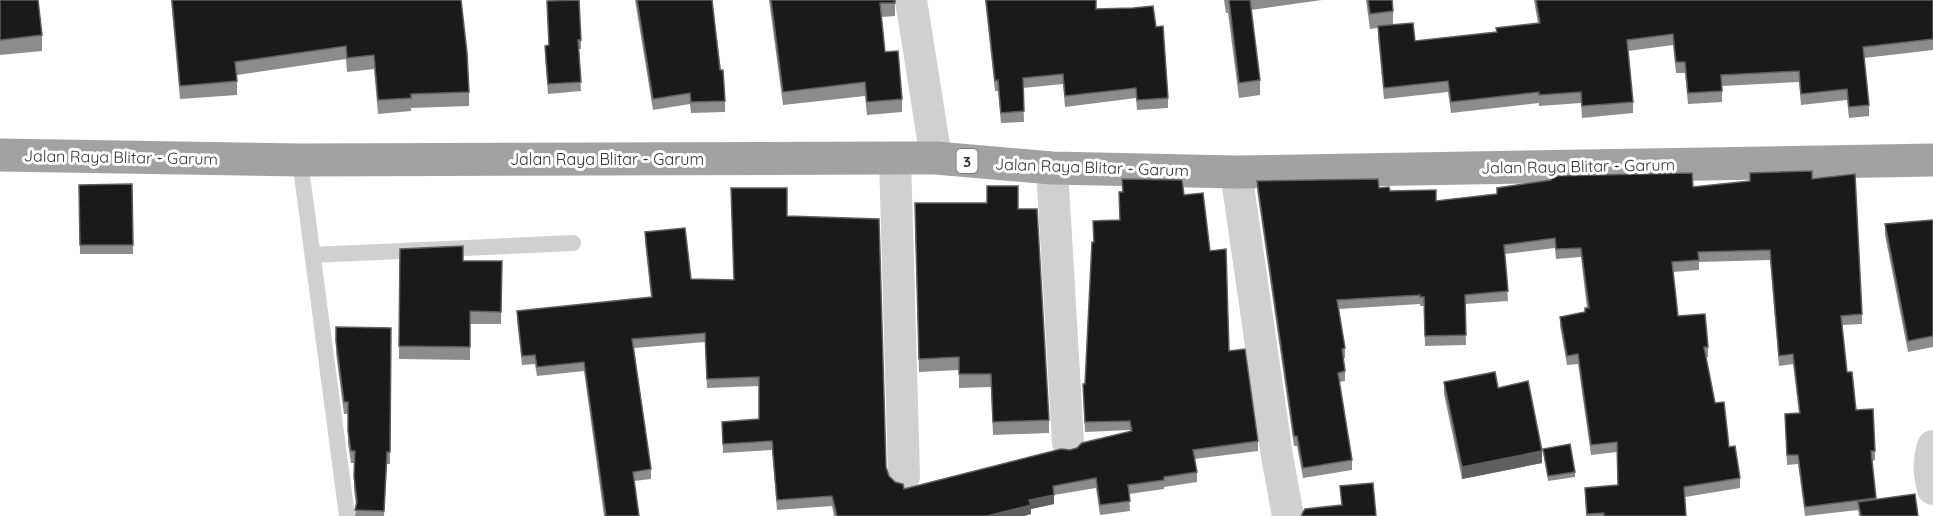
<svg xmlns="http://www.w3.org/2000/svg" width="1933" height="516" font-family="Quicksand,sans-serif">
  <style>
    .lines { fill: none; stroke-linecap: round; stroke-linejoin: round }
    .service { stroke: #d0d0d0; stroke-width: 16 }
    .minor { stroke: #d0d0d0; stroke-width: 32 }
    .trunk { stroke: #a2a2a2; stroke-width: 33 }
    .wall { fill: #8c8c8c }
    .shaded-wall { fill: #5f5f5f }
    .building { fill: #1a1a1a; stroke: #5f5f5f; stroke-width: 1.5 }
    .labels { text-anchor: middle; dominant-baseline: central; stroke-width: 6; stroke-linejoin: round; paint-order: stroke }
    .shield { fill: #fff; stroke: #707070; stroke-width: 1.5 }
    .shield-label { font-size: 15px; font-weight: bold; fill: #333 }
    .street-label { font-size: 16px; fill: #333; stroke: #fff }
  </style>
  <rect width="100%" height="100%" fill="#fff"/>
  <g class="lines">
    <!-- service -->
    <g class="service">
      <polyline points="300,160 347,516"/>
      <polyline points="313,255 573,243"/>
    </g>
    <!-- minor -->
    <g class="minor">
      <polyline points="911,0 936,158"/>
      <polyline points="895,158 904,476"/>
      <polyline points="1052,168 1068,442"/>
      <polyline points="1236,172 1277,456 1288,516"/>
      <path d="M1933 446C1928 462 1929 473 1933 489"/>
    </g>
    <!-- trunk -->
    <polyline class="trunk" points="0,155 300,160 895,158 936,158 1052,168 1236,172 1933,160"/>
  </g>
  <!-- wall -->
  <g class="wall">
    <polygon points="0,0 42,35 42,51 0,55"/>
    <polygon points="171,0 461,0 469,92 469,106 411,108 411,111 378,114 374,69 347,72 346,59 237,75 237,95 180,99"/>
    <polygon points="635,0 712,0 725,101 725,112 691,113 690,104 653,110"/>
    <polygon points="769,0 895,0 895,16 881,17 885,52 902,99 902,112 867,115 865,96 783,105"/>
    <polygon points="985,0 1096,0 1096,9 1168,98 1168,108 1137,110 1136,98 1065,107 1063,84 1023,88 1024,122 1001,123 998,91 995,91"/>
    <polygon points="1224,0 1322,0 1251,10 1260,80 1260,95 1239,98 1228,13 1226,13"/>
    <polygon points="1366,0 1392,0 1393,11 1393,25 1415,41 1496,32 1538,23 1534,0 1933,0 1933,50 1864,58 1869,105 1869,116 1849,118 1847,100 1801,105 1799,82 1722,86 1722,102 1688,104 1685,73 1676,73 1673,45 1628,51 1633,102 1633,113 1582,118 1581,103 1539,106 1539,103 1451,113 1448,92 1384,99 1378,37 1378,28 1370,29"/>
    <polygon points="547,1 581,40 581,49 579,49 581,91 548,94 545,55 545,46 549,45"/>
    <polygon points="1750,173 1812,179 1862,314 1862,324 1842,325 1847,372 1856,410 1875,451 1875,460 1872,461 1876,500 1918,516 1859,516 1858,510 1805,516 1798,464 1787,465 1785,414 1799,413 1793,364 1779,366 1770,260 1699,262 1699,270 1673,272 1678,316 1708,347 1708,357 1706,357 1715,403 1740,478 1740,488 1685,497 1686,516 1586,516 1585,488 1618,486 1617,452 1591,455 1578,364 1567,365 1560,326 1560,317 1585,312 1587,308 1581,257 1556,259 1555,248 1505,254 1508,301 1465,304 1466,345 1425,346 1424,306 1420,306 1420,304 1339,309 1345,348 1345,358 1343,358 1345,371 1345,381 1339,382 1352,460 1352,470 1303,478 1297,446 1294,446 1257,190 1257,181 1379,188 1436,201 1497,194 1497,188 1693,187 1750,181"/>
    <polygon points="1122,179 1184,195 1210,251 1229,351 1258,441 1258,451 1194,459 1197,472 1197,482 1164,487 1164,489 1129,494 1130,511 1100,515 1096,488 1054,495 1054,504 1031,509 1031,514 1024,516 834,516 832,506 777,510 772,450 723,453 722,422 759,419 759,386 707,388 705,342 634,348 651,469 651,479 634,481 639,516 604,516 584,371 537,376 535,364 522,365 517,320 517,311 651,297 645,242 645,232 691,279 734,280 787,216 889,476 895,482 904,489 1070,450 1130,431 1130,430 1085,432 1083,393 1083,384 1085,384 1094,242 1120,220 1122,192"/>
    <polygon points="132,184 133,254 80,254 79,185"/>
    <polygon points="1018,209 1049,420 1049,433 993,435 991,387 959,388 959,370 919,372 915,216"/>
    <polygon points="1933,220 1933,347 1908,352 1885,235 1885,224"/>
    <polygon points="400,249 463,261 502,261 501,324 470,324 470,360 399,359"/>
    <polygon points="336,327 391,328 390,464 387,464 384,516 355,516 356,506 354,488 354,463 351,463 348,444 348,414 344,414 336,353"/>
    <polygon points="1444,382 1498,388 1542,463 1462,479 1444,394"/>
    <polygon points="1543,449 1575,472 1575,477 1548,481"/>
  </g>
  <!-- shaded-wall -->
  <g class="shaded-wall">
    <polygon points="1542,451 1542,463 1462,479 1462,467"/>
    <polygon points="1054,495 1054,504 1031,509 1031,514 1024,516 987,516 1029,500"/>
  </g>
  <!-- building -->
  <g class="building">
    <polygon points="0,0 38,0 42,35 0,40"/>
    <polygon points="172,0 461,0 467,53 469,92 411,94 411,98 378,100 374,55 347,58 346,46 235,62 237,81 180,86"/>
    <polygon points="579,0 581,40 578,40 581,82 548,84 545,46 549,45 547,1"/>
    <polygon points="637,0 712,0 720,70 723,70 725,101 691,102 690,93 653,99"/>
    <polygon points="771,0 895,0 895,3 880,3 885,52 898,51 902,99 867,102 865,82 783,92"/>
    <polygon points="986,0 1096,0 1096,9 1133,8 1153,6 1156,27 1163,26 1168,98 1137,100 1136,88 1065,96 1063,74 1023,78 1024,111 1001,113 998,80 995,81"/>
    <polygon points="1229,0 1250,0 1260,80 1239,83"/>
    <polygon points="1368,0 1392,0 1393,11 1370,14"/>
    <polygon points="1536,0 1933,0 1933,39 1863,47 1869,105 1849,107 1847,89 1801,94 1799,71 1721,75 1722,91 1688,93 1685,62 1676,62 1673,34 1627,40 1633,102 1582,106 1581,92 1539,95 1539,92 1451,102 1448,81 1384,88 1378,26 1413,23 1415,41 1497,32 1496,28 1540,23"/>
    <polygon points="1812,171 1812,179 1855,174 1862,314 1841,316 1847,372 1852,372 1856,410 1873,409 1875,451 1871,451 1876,498 1805,507 1798,455 1787,455 1785,414 1800,413 1793,354 1779,356 1770,250 1698,252 1699,260 1672,262 1678,316 1705,314 1708,347 1704,347 1715,403 1724,402 1729,447 1735,446 1740,478 1684,487 1686,516 1604,516 1604,513 1587,514 1585,488 1618,485 1617,442 1591,445 1578,354 1567,356 1560,317 1585,312 1585,308 1589,308 1581,248 1556,249 1555,238 1504,245 1508,291 1465,295 1466,335 1425,336 1424,297 1420,297 1420,295 1337,300 1345,348 1342,349 1345,371 1338,373 1352,460 1303,468 1297,436 1294,436 1257,181 1378,179 1379,188 1389,187 1390,191 1436,190 1436,201 1497,194 1497,188 1551,180 1551,176 1692,173 1693,187 1750,181 1750,173"/>
    <polygon points="1122,179 1182,180 1184,195 1203,193 1210,251 1226,249 1229,351 1245,349 1258,441 1193,450 1197,472 1164,477 1164,480 1128,485 1130,501 1100,505 1096,478 1053,486 1054,495 1029,500 1031,505 987,516 837,516 832,496 777,500 772,441 723,444 722,422 759,419 759,377 707,379 705,333 632,339 651,469 633,472 639,516 606,516 584,362 537,367 535,355 522,356 517,311 652,297 645,232 685,228 691,279 734,280 731,188 787,188 787,216 879,219 886,467 889,476 895,482 903,484 904,489 1061,449 1070,450 1077,448 1082,443 1132,431 1130,421 1085,422 1083,384 1085,384 1092,242 1094,242 1093,221 1120,220 1119,192 1123,192"/>
    <polygon points="132,184 133,245 80,245 79,185"/>
    <polygon points="987,186 1018,186 1018,209 1037,209 1049,420 993,422 991,374 959,374 959,357 919,359 915,203 987,203"/>
    <polygon points="1933,220 1933,336 1908,341 1885,224"/>
    <polygon points="463,246 463,261 502,261 501,312 470,311 470,347 399,346 400,249"/>
    <polygon points="336,327 391,328 390,452 387,452 384,511 355,510 357,502 354,476 355,451 351,451 348,431 348,402 344,402 336,341"/>
    <polygon points="1495,372 1498,388 1528,381 1542,451 1462,467 1444,382"/>
    <polygon points="1570,444 1575,472 1548,476 1543,449"/>
    <polygon points="1373,483 1376,516 1302,516 1302,514 1305,509 1342,505 1340,486"/>
    <polygon points="1915,494 1918,516 1861,516 1858,502"/>
  </g>
  <g class="labels">
    <!-- shield labels -->
    <rect class="shield" x="956.5" y="149" width="21" height="24" rx="4.5"/>
    <g class="shield-label">
      <text x="967" y="161">3</text>
    </g>
    <!-- street labels -->
    <g class="street-label">
      <text transform="translate(121 157) rotate(1)">Jalan Raya Blitar - Garum</text>
      <text x="607" y="159">Jalan Raya Blitar - Garum</text>
      <text transform="translate(1578 166) rotate(-1)">Jalan Raya Blitar - Garum</text>
      <text transform="translate(1092 167) rotate(2)">Jalan Raya Blitar - Garum</text>
    </g>
  </g>
</svg>
